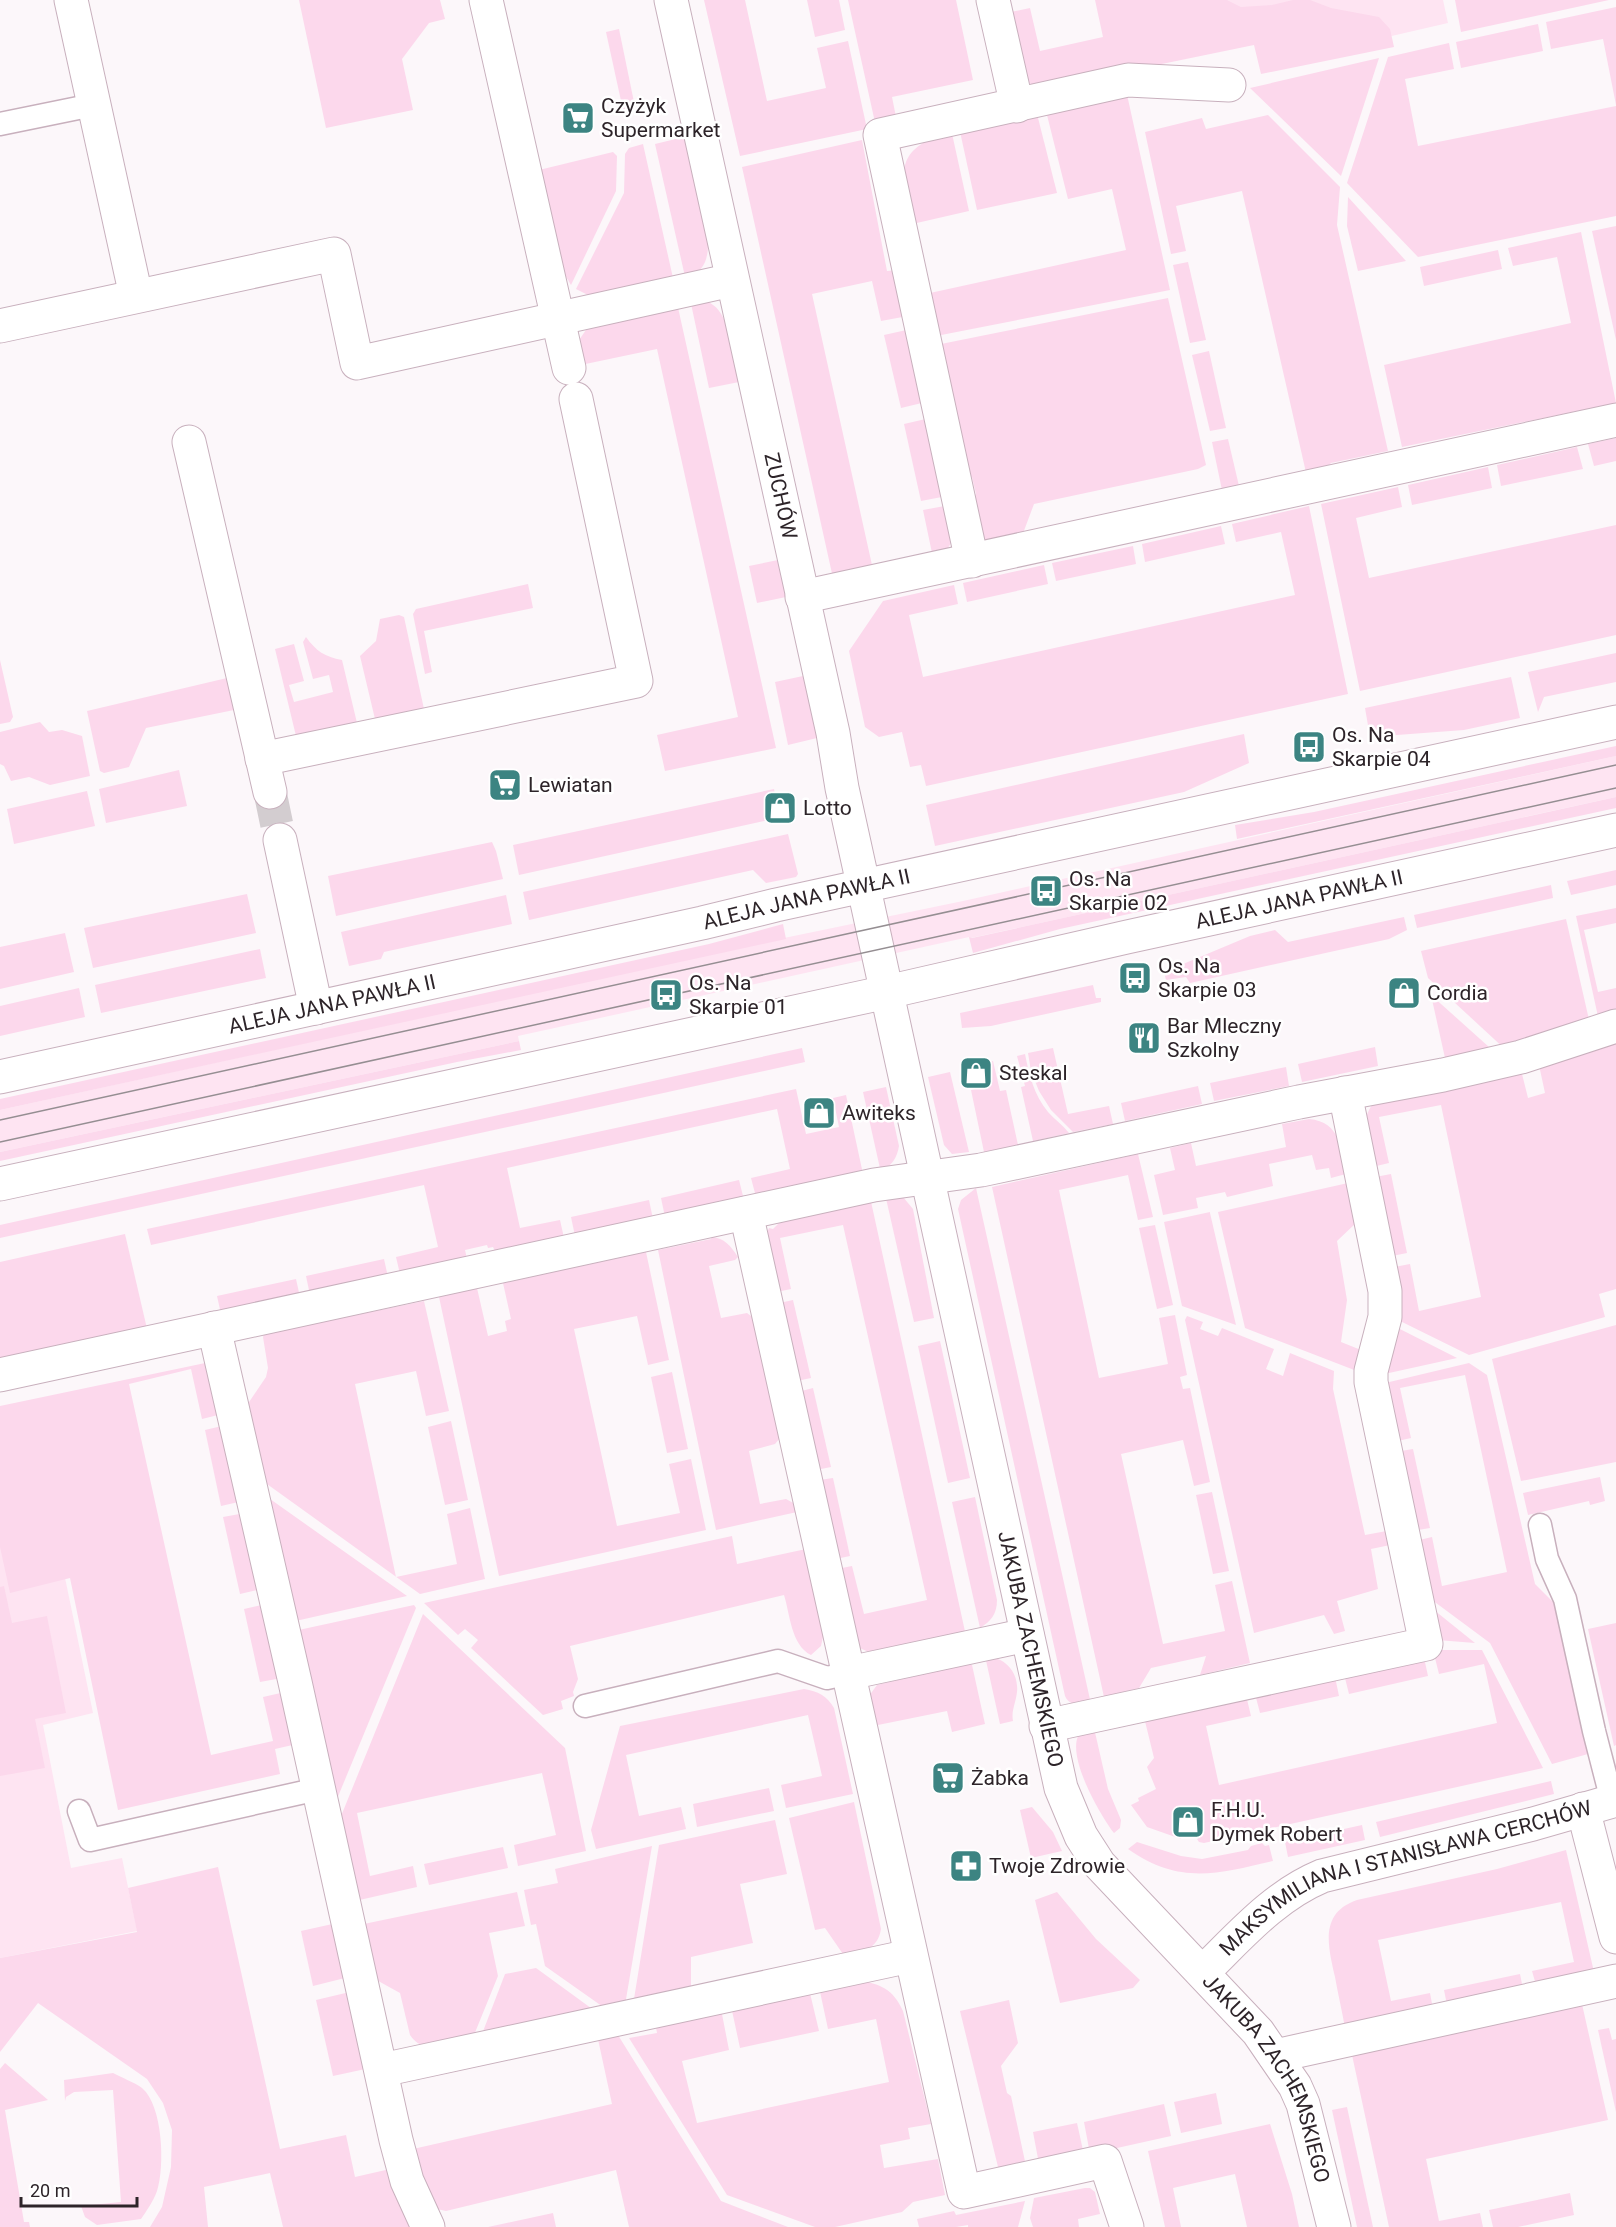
<svg xmlns="http://www.w3.org/2000/svg" width="1616" height="2227" font-family="Roboto,sans-serif">
  <style>
    .built { fill: #fee4f2 }
    .green { fill: #fcd8ec }
    .lines { fill: none; stroke-linecap: round; stroke-linejoin: round }
    .minor-tunnel { stroke: #d3cdd0; stroke-width: 33; stroke-dasharray: 33 16; stroke-linecap: butt }
    .service-casing { stroke: #c8b0bd; stroke-width: 25 }
    .minor-casing { stroke: #c8b0bd; stroke-width: 35 }
    .primary-casing { stroke: #c8b0bd; stroke-width: 35 }
    .service { stroke: #fff; stroke-width: 22 }
    .minor { stroke: #fff; stroke-width: 33 }
    .primary { stroke: #fff; stroke-width: 33 }
    .tram { stroke: #958e92; stroke-width: 1.5 }
    .labels { text-anchor: middle; dominant-baseline: central; stroke-width: 5; stroke-linejoin: round; paint-order: stroke }
    .poi-label { font-size: 21px; fill: #2d2429; stroke: #fff; text-anchor: start }
    .street-label { font-size: 21px; fill: #2d2429; stroke: #fff }
  </style>
  <rect width="100%" height="100%" fill="#fcf7fa"/>
  <!-- built -->
  <g class="built">
    <polygon points="1150,0 1443,0 1448,23 1279,62 1271,25"/>
    <polygon points="1616,756 1616,797 971,938 969,937 518,1036 519,1041 0,1152 0,1110 784,938 963,901"/>
    <polygon points="34,1428 93,1713 43,1725 71,1868 122,1858 137,1931 0,1958 0,1435"/>
  </g>
  <!-- green -->
  <g class="green">
    <polygon points="299,0 440,0 445,19 429,23 402,59 413,110 326,128"/>
    <polygon points="704,0 745,0 767,101 826,88 817,48 848,41 867,129 740,156"/>
    <polygon points="807,0 839,0 845,30 815,37"/>
    <polygon points="848,0 956,0 973,80 892,97 897,122 876,127"/>
    <polygon points="1095,0 1227,0 1241,7 1272,5 1293,0 1310,0 1331,8 1379,17 1390,29 1394,47 1261,74 1254,45 1152,66 1034,86 1028,82 1006,13 1030,8 1040,51 1103,37"/>
    <polygon points="1455,0 1609,0 1461,32"/>
    <polygon points="1616,7 1616,105 1603,39 1551,49 1546,22"/>
    <polygon points="1538,24 1543,51 1461,68 1456,42"/>
    <polygon points="619,29 635,107 623,110 606,32"/>
    <polygon points="1449,43 1454,69 1405,79 1418,146 1616,106 1616,216 1418,257 1347,183 1388,57"/>
    <polygon points="1379,58 1341,176 1250,88"/>
    <polygon points="1126,90 1170,290 931,337 930,293 1126,250 1112,189 1068,199 1045,107"/>
    <polygon points="1036,110 1057,193 977,210 959,127"/>
    <polygon points="1268,115 1340,187 1337,225 1388,451 1331,463 1321,473 1307,477 1242,191 1176,206 1186,251 1171,254 1145,132 1202,118 1206,129"/>
    <path d="M951 129 969 211 908 225C904 168 890 154 951 129Z"/>
    <path d="M684 137 708 244C708 263 702 271 686 281L655 144Z"/>
    <polygon points="862,140 887,271 898,270 908,316 881,321 872,281 812,294 872,565 932,553 923,510 950,505 953,540 946,551 833,578 742,167"/>
    <polygon points="643,144 673,278 588,295 576,289 624,193 625,154 629,148"/>
    <polygon points="613,152 617,156 616,191 571,285 562,270 539,170"/>
    <polygon points="1348,197 1406,261 1358,271 1347,226"/>
    <polygon points="1616,226 1616,340 1592,231"/>
    <polygon points="1581,232 1616,403 1402,447 1384,365 1571,323 1557,257 1513,266 1508,248"/>
    <polygon points="1498,250 1502,269 1424,286 1420,267"/>
    <polygon points="1188,262 1206,340 1190,343 1173,265"/>
    <polygon points="1168,298 1206,465 1198,469 1034,504 1022,536 987,541 984,539 970,503 976,494 972,477 964,471 936,345"/>
    <path d="M690 299C698 300 707 300 713 305 731 317 734 361 739 382L709 388Z"/>
    <polygon points="677,303 776,748 665,771 657,735 738,717 657,349 576,366 577,343 588,327"/>
    <polygon points="911,329 926,402 901,408 884,335"/>
    <polygon points="1209,351 1226,428 1210,431 1192,355"/>
    <polygon points="930,418 947,496 921,501 904,424"/>
    <polygon points="1616,438 1616,461 1594,466 1588,444"/>
    <polygon points="1228,439 1239,486 1223,495 1212,442"/>
    <polygon points="1577,447 1583,469 1501,486 1497,465"/>
    <polygon points="1488,467 1492,488 1412,505 1408,485"/>
    <polygon points="1398,487 1402,507 1356,518 1369,578 1616,525 1616,635 1360,691 1321,504"/>
    <polygon points="1309,506 1348,694 926,786 921,765 910,767 902,732 879,737 865,727 849,651 883,601 954,585 958,604 909,615 923,677 1295,595 1281,532 1236,542 1232,524"/>
    <polygon points="1221,526 1225,544 1145,562 1142,544"/>
    <polygon points="1133,546 1136,564 1056,581 1052,563"/>
    <polygon points="778,560 786,597 757,603 749,566"/>
    <polygon points="1044,565 1048,584 967,602 963,583"/>
    <polygon points="528,584 533,608 424,631 432,672 425,674 413,614 416,609"/>
    <polygon points="399,615 404,617 424,709 375,719 360,656 376,641 380,619"/>
    <path d="M306 637C316 651 325 657 342 660L357 723 296 736 275 649 294 644 304 681 289 685 294 702 333 692 329 675 313 679 303 642Z"/>
    <polygon points="1616,653 1616,682 1544,697 1538,712 1528,672"/>
    <polygon points="0,660 13,717 10,722 0,724"/>
    <polygon points="803,676 817,738 788,745 775,682"/>
    <polygon points="1511,677 1520,718 1464,730 1370,737 1365,708"/>
    <polygon points="227,678 234,710 146,728 129,767 104,773 100,771 87,711"/>
    <polygon points="40,722 49,732 62,730 82,736 90,776 50,785 29,777 11,781 4,766 0,764 0,732"/>
    <polygon points="1244,734 1249,763 1184,792 935,846 926,805"/>
    <polygon points="1616,746 1616,756 1237,839 1235,825 1314,812"/>
    <polygon points="179,770 187,806 106,823 99,789"/>
    <polygon points="774,789 775,794 770,796 775,817 786,814 787,816 519,875 513,845"/>
    <polygon points="87,791 95,826 14,844 7,809"/>
    <polygon points="1616,797 1616,808 1060,929 973,953 969,937 972,938"/>
    <polygon points="788,834 798,874 796,877 766,883 753,870 529,920 523,892"/>
    <polygon points="492,842 496,851 503,879 336,916 328,876"/>
    <polygon points="1616,870 1616,885 1571,895 1567,881"/>
    <polygon points="1551,885 1553,898 1417,928 1414,915"/>
    <polygon points="247,894 256,933 93,968 84,928"/>
    <polygon points="506,895 512,924 384,952 381,959 349,966 341,932"/>
    <polygon points="1616,908 1616,923 1584,930 1598,992 1616,988 1616,1016 1599,1021 1576,916"/>
    <polygon points="1404,917 1407,930 1389,939 1190,983 1186,977 1166,980 1164,972 1250,936 1275,930 1288,942"/>
    <polygon points="1566,919 1590,1024 1507,1051 1428,978 1421,951"/>
    <polygon points="783,924 786,939 0,1110 0,1099 709,944"/>
    <polygon points="65,933 74,972 0,989 0,947"/>
    <polygon points="260,949 266,978 101,1013 95,985"/>
    <polygon points="1093,985 1096,998 1101,998 1101,1002 991,1026 962,1028 960,1013"/>
    <polygon points="79,988 85,1017 0,1036 0,1006"/>
    <polygon points="1431,995 1499,1056 1447,1067"/>
    <path d="M1616 1038V1289L1599 1294 1605 1317 1469 1355 1396 1319 1389 1268 1410 1264 1419 1311 1481 1297 1441 1105 1379 1117 1389 1163 1368 1168C1367 1148 1359 1120 1373 1104L1521 1070 1528 1098 1545 1093 1539 1065Z"/>
    <polygon points="519,1041 521,1050 457,1062 0,1161 0,1152"/>
    <polygon points="1375,1047 1378,1066 1302,1082 1298,1064"/>
    <polygon points="802,1048 805,1062 0,1238 0,1225"/>
    <polygon points="1053,1048 1068,1114 1109,1106 1113,1124 1073,1132 1051,1110 1039,1091 1031,1071 1028,1053"/>
    <path d="M1025 1054C1029 1075 1034 1095 1048 1112 1055 1120 1063 1125 1069 1133L1033 1141 1021 1087 1025 1086 1017 1056Z"/>
    <polygon points="993,1061 1000,1091 1006,1090 1018,1145 984,1152 971,1090 990,1085 985,1063"/>
    <polygon points="1286,1067 1289,1086 1214,1101 1210,1083"/>
    <polygon points="950,1072 969,1152 952,1154 944,1145 928,1077"/>
    <polygon points="1198,1086 1202,1104 1125,1121 1121,1103"/>
    <path d="M886 1087 899 1146C897 1159 891 1165 881 1173L863 1092Z"/>
    <polygon points="796,1089 806,1134 839,1127 833,1098 846,1095 863,1174 756,1197 751,1178 790,1169 777,1109 507,1168 520,1228 560,1220 564,1238 496,1253 493,1247 488,1248 487,1245 465,1250 467,1259 400,1274 396,1257 438,1247 424,1185 151,1245 147,1229"/>
    <path d="M1309 1119C1341 1122 1341 1149 1346 1174L1331 1178 1329 1168 1316 1170 1312 1155 1269 1164 1273 1186 1227 1197 1225 1192 1196 1198 1198 1208 1163 1215 1154 1175 1175 1170 1170 1148 1191 1143 1196 1166 1286 1147 1282 1124Z"/>
    <polygon points="1138,1154 1153,1217 1138,1220 1128,1175 1059,1190 1099,1378 1168,1364 1159,1318 1175,1315 1187,1375 1180,1377 1183,1389 1190,1388 1210,1482 1194,1486 1183,1440 1121,1454 1163,1644 1225,1631 1215,1585 1232,1581 1250,1663 1200,1675 1206,1656 1151,1668 1139,1688 1104,1697 992,1187"/>
    <polygon points="1391,1174 1407,1253 1387,1257 1370,1178"/>
    <polygon points="739,1180 744,1200 665,1217 661,1198"/>
    <polygon points="1348,1183 1356,1223 1337,1241 1347,1300 1341,1342 1366,1352 1362,1373 1245,1328 1218,1212"/>
    <path d="M976 1188 1091 1704C1079 1704 1070 1707 1065 1696L958 1209 961 1200Z"/>
    <polygon points="885,1194 903,1197 913,1209 934,1318 914,1322"/>
    <polygon points="870,1197 966,1636 871,1653 855,1646 832,1570 852,1566 864,1614 927,1600 843,1225 780,1238 791,1289 772,1293 766,1235 769,1228 773,1229 783,1219"/>
    <polygon points="649,1200 653,1219 575,1236 571,1217"/>
    <polygon points="1210,1212 1210,1213 1236,1325 1182,1306 1164,1222"/>
    <polygon points="1155,1225 1173,1305 1157,1309 1139,1228"/>
    <polygon points="125,1234 148,1333 0,1367 0,1262"/>
    <path d="M712 1237C724 1238 731 1246 738 1257L735 1260 709 1266 721 1318 747 1313 755 1319 780 1438 775 1444 749 1451 760 1504 786 1499 795 1504 797 1512 716 1530 658 1250 711 1239Z"/>
    <polygon points="646,1252 669,1360 648,1365 637,1316 574,1329 617,1526 680,1513 669,1464 691,1459 706,1530 499,1576 439,1297 477,1288 488,1336 507,1331 505,1321 511,1319 503,1283"/>
    <polygon points="384,1259 388,1277 310,1295 306,1276"/>
    <polygon points="296,1279 300,1297 221,1314 217,1296"/>
    <polygon points="793,1300 811,1378 792,1382 775,1304"/>
    <polygon points="424,1301 449,1411 426,1416 416,1371 355,1384 396,1577 457,1564 447,1514 470,1508 485,1579 420,1594 260,1479 245,1408 266,1377 268,1368 263,1337 264,1334"/>
    <polygon points="1187,1316 1203,1322 1200,1329 1218,1336 1222,1328 1274,1349 1266,1369 1283,1376 1290,1353 1334,1371 1333,1389 1365,1535 1392,1530 1395,1544 1371,1549 1378,1589 1337,1601 1345,1631 1334,1634 1324,1615 1254,1633 1185,1320"/>
    <polygon points="1616,1325 1616,1462 1521,1481 1492,1359"/>
    <polygon points="1394,1326 1457,1358 1380,1375"/>
    <polygon points="940,1341 970,1478 948,1483 918,1346"/>
    <polygon points="210,1362 222,1414 202,1419 191,1369 129,1384 211,1755 273,1741 263,1697 285,1692 297,1744 275,1749 280,1774 118,1810 70,1578 10,1593 0,1547 0,1406"/>
    <polygon points="1469,1363 1487,1375 1535,1584 1556,1605 1588,1754 1552,1764 1490,1643 1428,1597 1415,1541 1432,1537 1442,1586 1507,1572 1465,1375 1400,1388 1411,1438 1393,1442 1381,1384"/>
    <polygon points="672,1372 688,1449 667,1453 651,1377"/>
    <polygon points="813,1388 831,1467 811,1471 794,1393"/>
    <polygon points="451,1421 468,1500 445,1505 428,1427"/>
    <polygon points="226,1425 243,1501 221,1506 205,1430"/>
    <polygon points="1413,1449 1430,1528 1412,1531 1395,1452"/>
    <polygon points="1600,1477 1605,1501 1590,1505 1589,1501 1528,1515 1523,1493"/>
    <polygon points="833,1478 850,1556 831,1560 813,1481"/>
    <polygon points="1212,1492 1229,1571 1213,1574 1196,1495"/>
    <polygon points="263,1494 407,1596 291,1622"/>
    <path d="M975 1497 997 1600C997 1614 991 1621 980 1628L952 1502Z"/>
    <polygon points="245,1513 262,1589 240,1594 223,1517"/>
    <path d="M732 1536 737 1564 806 1549 824 1632 821 1646 811 1655C791 1645 790 1614 784 1595L570 1646 578 1679 573 1692 574 1696 561 1701 563 1709 543 1715 471 1648 478 1640 465 1629 458 1635 424 1603Z"/>
    <polygon points="4,1586 12,1623 47,1616 66,1713 35,1719 45,1768 0,1776 0,1587"/>
    <polygon points="266,1604 282,1678 260,1682 244,1609"/>
    <polygon points="414,1605 416,1608 332,1811 294,1631"/>
    <polygon points="1429,1606 1475,1643 1437,1640"/>
    <polygon points="423,1614 565,1748 586,1851 518,1866 514,1845 556,1835 542,1773 357,1813 370,1876 413,1866 417,1887 355,1901 337,1826"/>
    <polygon points="1616,1623 1616,1745 1614,1746 1588,1629"/>
    <polygon points="1433,1650 1482,1650 1543,1768 1204,1843 1199,1842 1197,1839 1203,1836 1194,1807 1173,1813 1181,1839 1147,1827 1131,1805 1139,1801 1138,1798 1156,1789 1147,1767 1154,1758 1143,1713 1245,1691 1251,1716 1206,1726 1219,1785 1497,1723 1484,1664 1439,1674"/>
    <polygon points="1423,1653 1428,1676 1349,1694 1343,1670"/>
    <path d="M985 1656C1005 1657 1019 1672 1017 1692 1016 1702 1011 1711 1013 1721L1000 1724Z"/>
    <polygon points="962,1664 972,1665 985,1724 952,1732 947,1711 873,1726 869,1696 877,1685"/>
    <polygon points="1334,1672 1339,1696 1260,1713 1254,1690"/>
    <path d="M804 1689C818 1691 827 1696 834 1708L853 1794 786 1808 781 1785 822 1776 808 1715 626 1755 639 1816 681 1807 686 1829 596 1849 591 1830 620 1726Z"/>
    <path d="M1094 1728 1108 1789 1121 1820 1120 1828 1114 1833C1100 1815 1066 1756 1079 1734Z"/>
    <polygon points="1551,1781 1554,1794 1380,1837 1376,1822"/>
    <polygon points="769,1788 774,1811 697,1827 693,1804"/>
    <path d="M854 1802 881 1929C878 1949 862 1953 845 1957L825 1928 815 1930 789 1818Z"/>
    <polygon points="1032,1807 1053,1832 1062,1851 1031,1858 1020,1810"/>
    <polygon points="775,1820 787,1874 740,1884 753,1943 691,1957 691,1992 633,2005 659,1845"/>
    <polygon points="1362,1825 1365,1840 1288,1857 1285,1842"/>
    <path d="M1137 1842 1181 1856 1202 1859 1248 1850 1251 1846 1262 1843 1265 1846 1269 1845 1273 1861C1217 1874 1179 1885 1128 1849Z"/>
    <polygon points="652,1846 625,2005 606,2009 545,1966 536,1924 531,1925 524,1890 558,1883 555,1869"/>
    <polygon points="503,1847 508,1868 429,1885 424,1864"/>
    <path d="M1566 1850 1594 1972 1536 1985 1532 1971 1574 1962 1561 1902 1378 1940 1391 2001 1430 1993 1433 2009 1345 2028C1342 2011 1338 1994 1335 1977 1328 1946 1319 1913 1357 1900L1497 1869Z"/>
    <polygon points="218,1867 280,2149 346,2135 355,2177 390,2169 416,2227 283,2227 270,2173 204,2187 208,2227 150,2227 162,2207 171,2167 172,2130 163,2103 147,2079 38,2003 0,2052 0,1958 137,1932 128,1888"/>
    <path d="M517 1892 525 1926 489 1933 498 1976 474 2035 427 2046C419 2045 415 2042 410 2035L400 1993 371 1977 359 1925Z"/>
    <polygon points="1057,1892 1096,1939 1140,1980 1133,1988 1060,2003 1035,1900"/>
    <polygon points="337,1923 349,1977 313,1986 301,1931"/>
    <polygon points="536,1968 595,2011 482,2034 505,1974"/>
    <polygon points="1520,1974 1523,1989 1447,2005 1444,1990"/>
    <path d="M857 1980C881 1984 893 1989 903 2011L931 2124 908 2128 910 2139 880 2145 884 2168 938 2159 945 2195 913 2202 902 2212 835 2227H815L727 2195 629 2038 657 2033 655 2022 721 2009 729 2050 682 2061 697 2123 889 2082 876 2019 828 2029 819 1987Z"/>
    <polygon points="809,1989 819,2031 740,2048 731,2006"/>
    <polygon points="354,1991 370,2068 333,2076 316,2000"/>
    <polygon points="1009,2000 1018,2043 1001,2066 1007,2093 1011,2096 1026,2166 999,2171 960,2011"/>
    <polygon points="1582,2004 1608,2120 1426,2159 1439,2221 1480,2213 1483,2227 1389,2227 1352,2055"/>
    <polygon points="613,2027 721,2201 788,2227 629,2227 616,2170 446,2211 437,2209 421,2176 413,2149 612,2104 596,2030"/>
    <polygon points="1609,2028 1612,2040 1616,2039 1616,2112 1598,2030"/>
    <polygon points="5,2063 48,2100 5,2110 24,2222 29,2222 30,2227 0,2227 0,2069"/>
    <path d="M113 2073C122 2078 134 2082 142 2088 163 2106 165 2166 157 2191 153 2202 147 2210 141 2219L97 2225 85 2217 81 2206 121 2202 113 2090 74 2092 66 2097 65 2101 64 2080Z"/>
    <polygon points="1216,2093 1222,2124 1181,2133 1174,2102"/>
    <polygon points="1164,2104 1171,2136 1090,2154 1084,2122"/>
    <polygon points="1347,2107 1373,2227 1357,2227 1332,2110"/>
    <polygon points="1077,2123 1084,2155 1039,2164 1033,2132"/>
    <polygon points="1270,2124 1292,2194 1299,2227 1247,2227 1235,2174 1173,2188 1181,2227 1165,2227 1148,2151"/>
    <polygon points="1085,2188 1090,2188 1095,2192 1100,2214 1078,2219 1079,2227 1033,2227 1030,2218 1034,2198"/>
    <polygon points="1570,2193 1574,2215 1518,2227 1493,2227 1489,2210"/>
    <polygon points="1025,2201 1018,2227 968,2227 968,2225 956,2227 919,2227 917,2219 954,2211 956,2215"/>
    <polygon points="553,2213 556,2227 488,2227"/>
  </g>
  <g class="lines">
    <!-- minor-tunnel -->
    <polyline class="minor-tunnel" points="270,792 280,840"/>
    <!-- service casing -->
    <g class="service-casing">
      <g id="service">
        <polyline points="0,124 93,105"/>
        <polyline points="1540,1525 1547,1559 1565,1599 1594,1731 1612,1801"/>
        <polyline points="585,1706 778,1661 827,1678 849,1673"/>
        <polyline points="79,1811 90,1840 318,1789"/>
      </g>
    </g>
    <!-- minor casing -->
    <g class="minor-casing">
      <g id="minor">
        <polyline points="71,0 136,296"/>
        <polyline points="486,0 569,368"/>
        <path id="s1" d="M671 0 833 733 842 788 1061 1788 1081 1836 1099 1864 1258 2032 1295 2086 1303 2104 1334 2227"/>
        <polyline points="993,0 1017,106"/>
        <polyline points="0,326 334,254 357,363 732,280"/>
        <polyline points="189,442 270,792"/>
        <polyline points="972,561 880,135 1128,80 1229,85"/>
        <polyline points="802,597 1616,420"/>
        <polyline points="262,759 636,681 576,399"/>
        <polyline points="280,840 316,1008"/>
        <polyline points="746,1213 964,2192 1105,2161 1127,2227"/>
        <polyline points="214,1328 295,1682 396,2140 407,2181 428,2227"/>
        <polyline points="0,1375 874,1185 981,1170 1299,1102 1443,1075 1521,1057 1616,1026"/>
        <polyline points="849,1673 1027,1635"/>
        <polyline points="1046,1726 1426,1644 1371,1382 1371,1371 1385,1317 1385,1291 1345,1093"/>
        <polyline points="1583,1809 1616,1937"/>
        <path id="s2" d="M1203 1972C1240 1936 1274 1896 1322 1876L1533 1824 1616 1800"/>
        <polyline points="1275,2056 1616,1981"/>
        <polyline points="382,2070 910,1956"/>
      </g>
    </g>
    <!-- primary casing -->
    <g class="primary-casing">
      <g id="primary">
        <path id="s3" d="M0 1077 702 923 776 905 1616 722"/>
        <path id="s4" d="M0 1184 887 992 1127 937 1616 830"/>
      </g>
    </g>
    <!-- service -->
    <use href="#service" class="service"/>
    <!-- minor -->
    <use href="#minor" class="minor"/>
    <!-- primary -->
    <use href="#primary" class="primary"/>
    <!-- tram -->
    <g class="tram">
      <polyline points="0,1120 1616,765"/>
      <polyline points="0,1142 1616,788"/>
    </g>
  </g>
  <!-- icons -->
  <defs>
    <g id="supermarket-square" transform="scale(1.725)"><rect x="-9" y="-9" width="18" height="18" rx="4" fill="#3c8482" stroke="#fff"/><path d="M-6-5.5h2.5l.6 2H6L4.5 2H-2.5L-4.4-4H-6ZM-1.5 3.2a1.3 1.3 0 1 0 .1 0ZM3 3.2a1.3 1.3 0 1 0 .1 0Z" fill="#fff"/></g>
    <g id="bus-square" transform="scale(1.725)"><rect x="-9" y="-9" width="18" height="18" rx="4" fill="#3c8482" stroke="#fff"/><path d="M-5-6H5V4H4V6H2V4H-2V6H-4V4H-5ZM-3.5-4V0h7V-4ZM-3.5 1.2v1.5H-2V1.2ZM2 1.2v1.5H3.5V1.2Z" fill="#fff"/></g>
    <g id="shop-square" transform="scale(1.725)"><rect x="-9" y="-9" width="18" height="18" rx="4" fill="#3c8482" stroke="#fff"/><path d="M-5-2.5h2.3a2.7 3.5 0 0 1 5.4 0H5L5.5 6h-11ZM-1.5-2.5h3a1.5 2.3 0 0 0-3 0Z" fill="#fff"/></g>
    <g id="restaurant-square" transform="scale(1.725)"><rect x="-9" y="-9" width="18" height="18" rx="4" fill="#3c8482" stroke="#fff"/><path d="M-5-6h1v4h1v-4h1v4h1v-4h1v5L-1.5 .5V6h-2V.5L-5-1ZM5-6V6H3V1.5H1.5Q1.5-4 5-6Z" fill="#fff"/></g>
    <g id="pharmacy-square" transform="scale(1.725)"><rect x="-9" y="-9" width="18" height="18" rx="4" fill="#3c8482" stroke="#fff"/><path d="M-2-6h4v4h4v4h-4v4h-4v-4h-4v-4h4Z" fill="#fff"/></g>
  </defs>
  <g fill-rule="evenodd">
    <use href="#supermarket-square" x="578" y="118"/>
    <use href="#bus-square" x="1309" y="747"/>
    <use href="#supermarket-square" x="505" y="785"/>
    <use href="#shop-square" x="780" y="808"/>
    <use href="#bus-square" x="1046" y="891"/>
    <use href="#bus-square" x="1135" y="978"/>
    <use href="#shop-square" x="1404" y="993"/>
    <use href="#bus-square" x="666" y="995"/>
    <use href="#restaurant-square" x="1144" y="1038"/>
    <use href="#shop-square" x="976" y="1073"/>
    <use href="#shop-square" x="819" y="1113"/>
    <use href="#supermarket-square" x="948" y="1778"/>
    <use href="#shop-square" x="1188" y="1822"/>
    <use href="#pharmacy-square" x="966" y="1866"/>
  </g>
  <g class="labels">
    <!-- poi labels -->
    <g class="poi-label">
      <text x="601" y="106">Czyżyk<tspan x="601" dy="24">Supermarket</tspan></text>
      <text x="1332" y="735">Os. Na<tspan x="1332" dy="24">Skarpie 04</tspan></text>
      <text x="528" y="785">Lewiatan</text>
      <text x="803" y="808">Lotto</text>
      <text x="1069" y="879">Os. Na<tspan x="1069" dy="24">Skarpie 02</tspan></text>
      <text x="1158" y="966">Os. Na<tspan x="1158" dy="24">Skarpie 03</tspan></text>
      <text x="689" y="983">Os. Na<tspan x="689" dy="24">Skarpie 01</tspan></text>
      <text x="1427" y="993">Cordia</text>
      <text x="1167" y="1026">Bar Mleczny<tspan x="1167" dy="24">Szkolny</tspan></text>
      <text x="999" y="1073">Steskal</text>
      <text x="842" y="1113">Awiteks</text>
      <text x="971" y="1778">Żabka</text>
      <text x="1211" y="1810">F.H.U.<tspan x="1211" dy="24">Dymek Robert</tspan></text>
      <text x="989" y="1866">Twoje Zdrowie</text>
    </g>
    <!-- street labels -->
    <g class="street-label">
      <text stroke="none"><textPath href="#s1" startOffset="508">ZUCHÓW</textPath></text>
      <text stroke="none"><textPath href="#s3" startOffset="826">ALEJA JANA PAWŁA II</textPath></text>
      <text stroke="none"><textPath href="#s4" startOffset="1330">ALEJA JANA PAWŁA II</textPath></text>
      <text stroke="none"><textPath href="#s3" startOffset="340">ALEJA JANA PAWŁA II</textPath></text>
      <text stroke="none"><textPath href="#s1" startOffset="1688">JAKUBA ZACHEMSKIEGO</textPath></text>
      <text stroke="none"><textPath href="#s2" startOffset="230">MAKSYMILIANA I STANISŁAWA CERCHÓW</textPath></text>
      <text stroke="none"><textPath href="#s1" startOffset="2192">JAKUBA ZACHEMSKIEGO</textPath></text>
    </g>
  </g>
  <!-- scale -->
  <path d="M21 2197v9h116v-9" fill="none" stroke="#2d2429" stroke-width="3"/>
  <text x="30" y="2197" font-size="18" fill="#2d2429" stroke="#ffffff" stroke-width="4.5" paint-order="stroke">20 m</text>
</svg>
